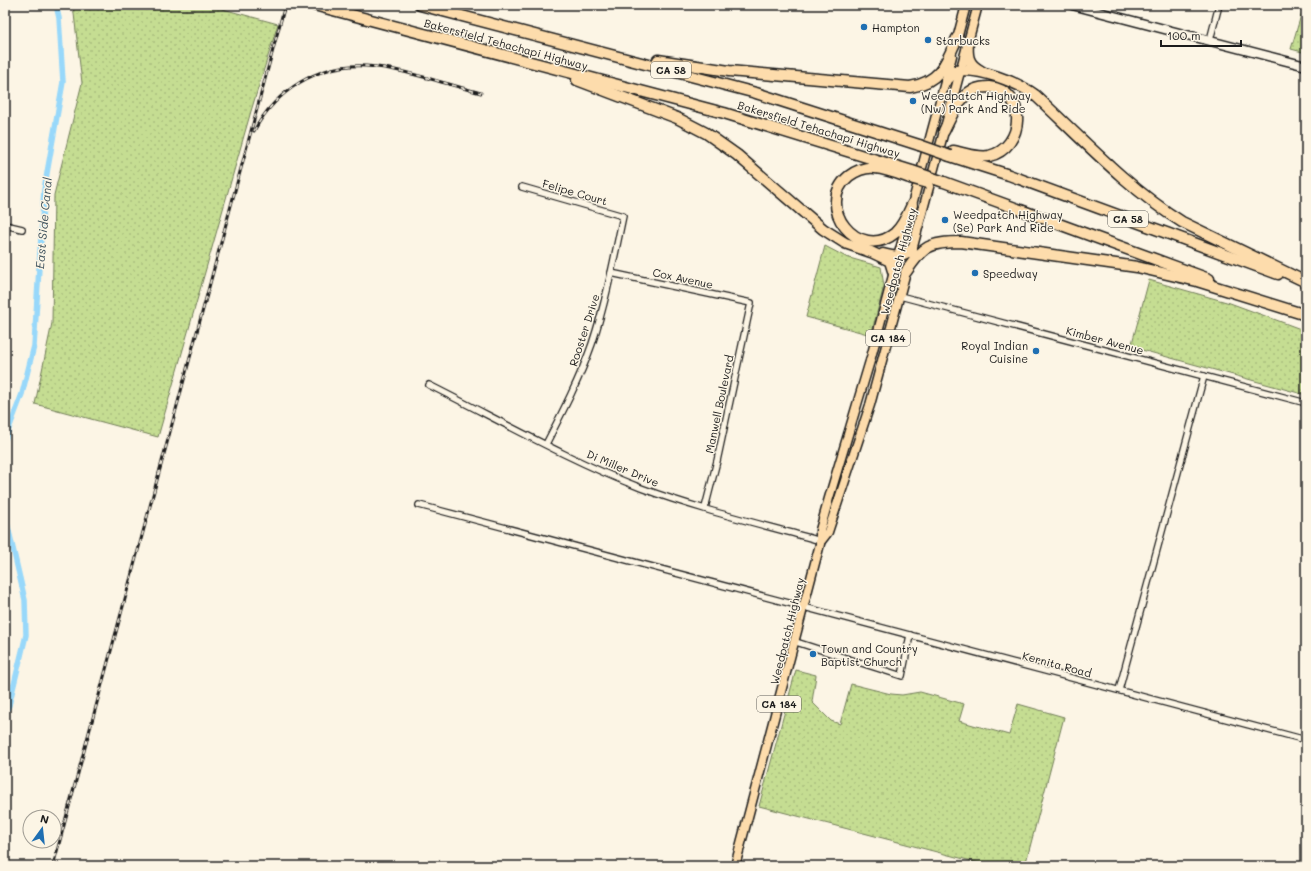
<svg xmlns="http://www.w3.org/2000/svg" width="1311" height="871" font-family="Mali,sans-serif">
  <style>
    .grass { fill: url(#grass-dots); stroke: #707c57 }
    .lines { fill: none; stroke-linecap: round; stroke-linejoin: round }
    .canal { stroke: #98d8fa; stroke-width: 5.5 }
    .minor-casing { stroke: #1c1c1c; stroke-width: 8 }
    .secondary-casing { stroke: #1c1c1c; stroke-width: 11 }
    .primary-casing { stroke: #1c1c1c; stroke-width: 11 }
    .motorway-casing { stroke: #1c1c1c; stroke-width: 13 }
    .minor { stroke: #fcf5e5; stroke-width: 5.5 }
    .secondary { stroke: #fcf5e5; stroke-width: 8 }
    .primary { stroke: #fddcac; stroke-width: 8 }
    .motorway { stroke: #fddcac; stroke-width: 10 }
    .rail-casing { stroke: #1c1c1c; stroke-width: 3 }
    .rail { stroke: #fcf5e5; stroke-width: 1.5; stroke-dasharray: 4.5; stroke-linecap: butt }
    .motorway-bridge-casing { stroke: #1c1c1c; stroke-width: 13; stroke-linecap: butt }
    .motorway-bridge { stroke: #fddcac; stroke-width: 10 }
    .poi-dot { fill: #1f6fb2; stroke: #fcf5e5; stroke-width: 1.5 }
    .labels { text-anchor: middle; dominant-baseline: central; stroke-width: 3; stroke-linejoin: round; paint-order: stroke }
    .shield { fill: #fcf5e5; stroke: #5f5d58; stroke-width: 1 }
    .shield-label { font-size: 10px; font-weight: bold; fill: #1c1c1c }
    .poi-label { font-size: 11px; fill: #1c1c1c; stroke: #fcf5e5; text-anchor: start }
    .street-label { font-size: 11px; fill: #1c1c1c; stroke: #fcf5e5 }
    .water-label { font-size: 12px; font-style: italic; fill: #41545f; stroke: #fcf5e5 }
  </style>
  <defs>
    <pattern id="grass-dots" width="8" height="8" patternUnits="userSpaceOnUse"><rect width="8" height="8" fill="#c5dd92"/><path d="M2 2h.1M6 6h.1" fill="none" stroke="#a9bd7d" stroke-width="1.8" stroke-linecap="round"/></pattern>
  </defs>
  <rect width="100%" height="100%" fill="#fcf5e5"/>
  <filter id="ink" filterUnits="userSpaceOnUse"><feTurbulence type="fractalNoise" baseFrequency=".025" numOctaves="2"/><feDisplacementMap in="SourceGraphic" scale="8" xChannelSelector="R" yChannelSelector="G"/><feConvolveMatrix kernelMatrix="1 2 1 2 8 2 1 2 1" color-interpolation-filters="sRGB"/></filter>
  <g filter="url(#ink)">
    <!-- grass -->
    <g class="grass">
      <polygon points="73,5 208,5 278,24 251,111 158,437 35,404 52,323 54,195 82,83"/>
      <polygon points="1304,5 1306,5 1306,53 1291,49"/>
      <polygon points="825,246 846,257 881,267 884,286 871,335 806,317"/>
      <polygon points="1149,280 1230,303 1306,331 1306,395 1131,347"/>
      <polygon points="796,670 816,675 812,702 831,721 840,724 851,684 891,694 902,695 920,692 964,704 959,721 1009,735 1018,704 1064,717 1025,866 991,866 759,806"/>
    </g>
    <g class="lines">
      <!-- canal -->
      <g class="canal">
        <polyline points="5,439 22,394 34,346 44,190 63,82 59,18 56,5"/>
        <polyline points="5,514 25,600 26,635 9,705 5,713"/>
      </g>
      <!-- minor casing -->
      <g class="minor-casing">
        <g id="minor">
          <polyline points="1210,40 1219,5"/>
          <path d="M522 187 623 216C614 259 606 302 592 344 580 378 563 411 546 444"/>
          <polyline points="5,225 22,229"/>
          <polyline points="611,273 751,303 717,461 705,508"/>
          <polyline points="900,296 1306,403"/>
          <path d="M429 385C499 420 569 460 641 488 700 510 761 524 821 541"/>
          <polyline points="419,505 1306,740"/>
          <polyline points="796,642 902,676 910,635"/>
          <polyline points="1119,690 1204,376"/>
        </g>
      </g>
      <!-- secondary casing -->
      <g class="secondary-casing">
        <polyline id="secondary" points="1072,5 1306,66"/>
      </g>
      <!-- primary casing -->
      <g class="primary-casing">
        <g id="primary">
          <polyline points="956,43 966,5"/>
          <polyline points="911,254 978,5"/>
          <polyline points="821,541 828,532 870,405 907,268"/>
          <polyline points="735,866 820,544 820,530 829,498 870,361 952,56"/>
        </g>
      </g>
      <!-- motorway casing -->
      <g class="motorway-casing">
        <g id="motorway">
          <polyline points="314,5 724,113 912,171"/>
          <polyline points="420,5 756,93 919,145"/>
          <path d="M968 41C967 55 967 64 981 71"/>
          <path d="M658 60 729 71 910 87C940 82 946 64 957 38"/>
          <polyline points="577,80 677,118 706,133 737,155 823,229 845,243 871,252 890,261 894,274"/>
          <path d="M946 81 956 71C979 67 1017 82 1035 95 1080 137 1130 190 1182 222L1306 282"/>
          <path d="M944 131C950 119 955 106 964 97 970 90 980 87 989 87 1028 90 1025 148 989 156 978 158 964 153 953 151"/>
          <polyline points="950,156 1009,175 1278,274"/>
          <path d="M910 178C899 174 887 169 875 168 866 167 856 171 849 176 813 206 859 263 895 233 903 226 908 214 912 205"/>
          <polyline points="944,182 1209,279"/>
          <path d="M883 254C895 257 903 259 912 249"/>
          <path d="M906 272C923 246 930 242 961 242L1137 267 1197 281 1306 315"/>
        </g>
      </g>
      <!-- minor -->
      <use href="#minor" class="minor"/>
      <!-- secondary -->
      <use href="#secondary" class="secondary"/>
      <!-- primary -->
      <use href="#primary" class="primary"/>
      <!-- motorway -->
      <use href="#motorway" class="motorway"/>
      <!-- rail casing -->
      <g class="rail-casing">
        <g id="rail">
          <path d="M254 131C276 90 319 63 366 66 402 68 445 84 481 93"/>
          <polyline points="53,866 285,5"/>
        </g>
      </g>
      <!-- rail -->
      <use href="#rail" class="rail"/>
      <!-- motorway-bridge casing -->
      <g class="motorway-bridge-casing">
        <g id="motorway-bridge">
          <polyline points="919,145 950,156"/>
          <polyline points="912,171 944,182"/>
          <polyline points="910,178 928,183"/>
        </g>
      </g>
      <!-- motorway-bridge -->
      <use href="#motorway-bridge" class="motorway-bridge"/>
    </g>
  </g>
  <!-- markers -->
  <g class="poi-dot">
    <circle cx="864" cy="27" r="4"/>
    <circle cx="928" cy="40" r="4"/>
    <circle cx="913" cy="101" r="4"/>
    <circle cx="945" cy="220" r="4"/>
    <circle cx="975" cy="273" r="4"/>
    <circle cx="1036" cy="351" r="4"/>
    <circle cx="813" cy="654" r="4"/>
  </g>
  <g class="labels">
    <!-- shield labels -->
    <g class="shield">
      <rect x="651" y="62" width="40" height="16" rx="3"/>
      <rect x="1108" y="211" width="40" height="16" rx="3"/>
      <rect x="866" y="330" width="44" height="16" rx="3"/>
      <rect x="757" y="696" width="44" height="16" rx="3"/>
    </g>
    <g class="shield-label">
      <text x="671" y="70">CA 58</text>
      <text x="1128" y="219">CA 58</text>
      <text x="888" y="338">CA 184</text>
      <text x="779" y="704">CA 184</text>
    </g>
    <!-- poi labels -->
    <g class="poi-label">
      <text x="872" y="27">Hampton</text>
      <text x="936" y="40">Starbucks</text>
      <text x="921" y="95">Weedpatch Highway<tspan x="921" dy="13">(Nw) Park And Ride</tspan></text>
      <text x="953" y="214">Weedpatch Highway<tspan x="953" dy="13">(Se) Park And Ride</tspan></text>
      <text x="983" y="273">Speedway</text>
      <text x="1028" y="345" text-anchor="end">Royal Indian<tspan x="1028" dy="13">Cuisine</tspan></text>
      <text x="821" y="648">Town and Country<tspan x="821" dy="13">Baptist Church</tspan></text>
    </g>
    <!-- street labels -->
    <g class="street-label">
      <text transform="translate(506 44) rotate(15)">Bakersfield Tehachapi Highway</text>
      <text transform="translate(819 129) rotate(17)">Bakersfield Tehachapi Highway</text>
      <text transform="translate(575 192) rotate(16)">Felipe Court</text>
      <text transform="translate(898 261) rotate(-75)">Weedpatch Highway</text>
      <text transform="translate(683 278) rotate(12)">Cox Avenue</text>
      <text transform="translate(584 330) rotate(-72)">Rooster Drive</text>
      <text transform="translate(1105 340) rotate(15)">Kimber Avenue</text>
      <text transform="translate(719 404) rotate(-78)">Manwell Boulevard</text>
      <text transform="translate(623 468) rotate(23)">Di Miller Drive</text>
      <text transform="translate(787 631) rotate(-76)">Weedpatch Highway</text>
      <text transform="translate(1057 664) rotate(15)">Kernita Road</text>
    </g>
    <!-- water labels -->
    <g class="water-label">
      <text transform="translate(43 223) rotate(-85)">East Side Canal</text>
    </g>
  </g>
  <!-- margin -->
  <rect width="1311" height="871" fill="none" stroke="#fcf5e5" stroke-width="20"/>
  <rect x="10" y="10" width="1291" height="851" fill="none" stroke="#1c1c1c" stroke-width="1.5" filter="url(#ink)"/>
  <!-- north arrow -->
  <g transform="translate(42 829) rotate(15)"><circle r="19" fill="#fcf5e5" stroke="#a29e95"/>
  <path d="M0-3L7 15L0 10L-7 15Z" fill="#1f6fb2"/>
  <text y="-6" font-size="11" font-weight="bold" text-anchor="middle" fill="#1c1c1c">N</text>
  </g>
  <!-- scale -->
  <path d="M1161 40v6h80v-6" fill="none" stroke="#1c1c1c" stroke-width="2"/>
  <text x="1167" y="40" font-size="12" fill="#1c1c1c" stroke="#fcf5e5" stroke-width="3" paint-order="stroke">100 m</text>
</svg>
